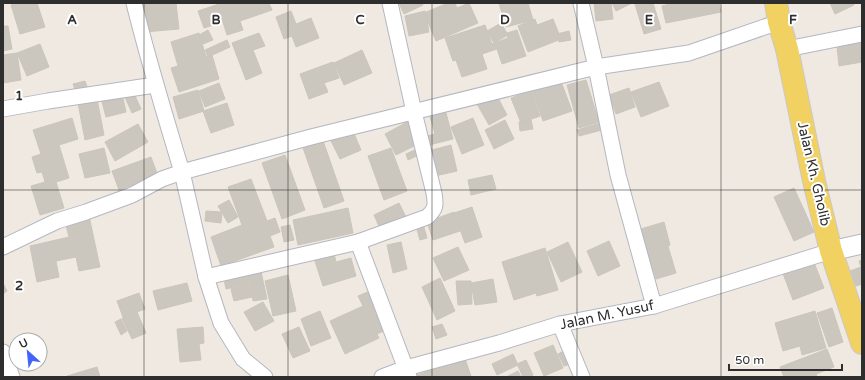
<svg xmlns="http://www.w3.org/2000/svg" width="865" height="380" font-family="'Varela Round',sans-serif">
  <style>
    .building { fill: #cbc7bf; stroke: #cbc5ba }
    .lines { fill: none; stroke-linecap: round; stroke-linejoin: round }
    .minor-casing { stroke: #b4b7c1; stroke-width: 17 }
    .tertiary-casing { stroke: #b4b7c1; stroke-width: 21 }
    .primary-casing { stroke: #c9c9c9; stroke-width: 24 }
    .minor { stroke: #fff; stroke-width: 15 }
    .tertiary { stroke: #fff; stroke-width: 19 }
    .primary { stroke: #f2d163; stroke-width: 22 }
    .grid { fill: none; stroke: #2e2e2e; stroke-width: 1; stroke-opacity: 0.55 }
    .labels { text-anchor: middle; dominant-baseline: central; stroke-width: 4; stroke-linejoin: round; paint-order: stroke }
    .street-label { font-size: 14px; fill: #2e2e2e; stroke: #fff }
    .grid-label { font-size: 13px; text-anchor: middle; font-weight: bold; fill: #2e2e2e; stroke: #fff; stroke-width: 4; stroke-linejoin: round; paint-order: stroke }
  </style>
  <rect width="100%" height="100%" fill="#efe9e1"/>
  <!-- building -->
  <g class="building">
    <polygon points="17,3 37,3 45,27 20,34 11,5"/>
    <polygon points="135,3 176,3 179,29 144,32"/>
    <polygon points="222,3 269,3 272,10 240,21 243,30 227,35 223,22 204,28 198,11"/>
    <polygon points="399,3 422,3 423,5 404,14"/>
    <polygon points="448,3 455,3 457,8 469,3 478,23 436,41 424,13"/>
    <polygon points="499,3 528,3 533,20 506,27"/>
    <polygon points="594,3 611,3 613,19 596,21"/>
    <polygon points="612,3 632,3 616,11"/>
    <polygon points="638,3 653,3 661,29 644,34 635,4"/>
    <polygon points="668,3 719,3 721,12 666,23 662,6 669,4"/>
    <polygon points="830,3 853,3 854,5 835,14"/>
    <polygon points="291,11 296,24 311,18 319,38 296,47 292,36 284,39 276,17"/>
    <polygon points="425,11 429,32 409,36 405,16"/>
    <polygon points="535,19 537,25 553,19 561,39 528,52 518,26"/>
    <polygon points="501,23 508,35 494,43 487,31"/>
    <polygon points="485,25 492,44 508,38 507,33 517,30 526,56 502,64 497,49 482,54 487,69 462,77 456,60 453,61 445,38"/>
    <polygon points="3,26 8,26 12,49 3,51"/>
    <polygon points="208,30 213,40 203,44 199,35"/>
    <polygon points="569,31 571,40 559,42 557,34"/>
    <polygon points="199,33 206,57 212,55 219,79 179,92 171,68 178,66 171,42"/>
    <polygon points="259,33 265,46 253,50 262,73 246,80 232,43"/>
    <polygon points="227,40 230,47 208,57 205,50"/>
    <polygon points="862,42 862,62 839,66 837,46"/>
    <polygon points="40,44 49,67 27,76 17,53"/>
    <polygon points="362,50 372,73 344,85 334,63"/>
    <polygon points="17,53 21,80 3,83 3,55"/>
    <polygon points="333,62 339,78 324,83 328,92 309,99 300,74"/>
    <polygon points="560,79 572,111 543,121 532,90"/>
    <polygon points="586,80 599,122 579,128 567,85"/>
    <polygon points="85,81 88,89 76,92 73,84"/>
    <polygon points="659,82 669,106 641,117 631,92"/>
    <polygon points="219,83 225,99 205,107 199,91"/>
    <polygon points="629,88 635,107 616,114 609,95"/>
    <polygon points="198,90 204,111 179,119 173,97"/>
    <polygon points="531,90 540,116 521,123 511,98"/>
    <polygon points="133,91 141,109 132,113 124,95"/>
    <polygon points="96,94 104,135 85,140 77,98"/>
    <polygon points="122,94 126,112 106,117 101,98"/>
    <polygon points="496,94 507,115 489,125 477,104"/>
    <polygon points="227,103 234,125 211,133 203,111"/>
    <polygon points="446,113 453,139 429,145 427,136 435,134 430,117"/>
    <polygon points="72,118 78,139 59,145 69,178 56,182 64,208 40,215 31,186 45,182 42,172 37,173 32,157 41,154 33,130"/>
    <polygon points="473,118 484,145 462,154 451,127"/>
    <polygon points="505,120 514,139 494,149 485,130"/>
    <polygon points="531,120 533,129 520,131 519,122"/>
    <polygon points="409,121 420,143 396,155 385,134"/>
    <polygon points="600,123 602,130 579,136 577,130"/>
    <polygon points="138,124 148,142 115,161 105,142"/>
    <polygon points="352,129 361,150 340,159 330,139"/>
    <polygon points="321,135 344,201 324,208 301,142"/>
    <polygon points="451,145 457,171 435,176 428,151"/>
    <polygon points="421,147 423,153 408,160 406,154"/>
    <polygon points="104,148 110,173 85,178 79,154"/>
    <polygon points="391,148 407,191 384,200 368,156"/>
    <polygon points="285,155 305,210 282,219 262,163"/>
    <polygon points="151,157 158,176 119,190 112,171"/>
    <polygon points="492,175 496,189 471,195 468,180"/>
    <polygon points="251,179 267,221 275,218 280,232 270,236 274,247 221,266 211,237 242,225 228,187"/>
    <polygon points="794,188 814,232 794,241 774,197"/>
    <polygon points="229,200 238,217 228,223 218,206"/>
    <polygon points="399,203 407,219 381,231 374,215"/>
    <polygon points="472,207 482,237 465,243 454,213"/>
    <polygon points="348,208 353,233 298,245 293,220"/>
    <polygon points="206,211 222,212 221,223 205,221"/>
    <polygon points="454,212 460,231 433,240 427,222"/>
    <polygon points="89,216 100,267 79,271 76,257 56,261 59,277 37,282 30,246 69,237 65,221"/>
    <polygon points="664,222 670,245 668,246 676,273 656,279 641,229"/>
    <polygon points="423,224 427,238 420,240 416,226"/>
    <polygon points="290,225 294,240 284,242 281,227"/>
    <polygon points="609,241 620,266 598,276 587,251"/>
    <polygon points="401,242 407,269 393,273 387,245"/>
    <polygon points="568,242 582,272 561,282 547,252"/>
    <polygon points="458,247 469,270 444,281 433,258"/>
    <polygon points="545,248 558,290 537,296 536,293 514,300 502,262"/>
    <polygon points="333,249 336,262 351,258 356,276 323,286 313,255"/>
    <polygon points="813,260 824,288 793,300 782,271"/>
    <polygon points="862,260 862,284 856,286 850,271 861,267 859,261"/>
    <polygon points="260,267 267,299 253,301 250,284 226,289 223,274"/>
    <polygon points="288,275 296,311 273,316 265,281"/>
    <polygon points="440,278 455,311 437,320 422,287"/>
    <polygon points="493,279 497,302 475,305 471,283"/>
    <polygon points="456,281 471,281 472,304 458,305"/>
    <polygon points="3,283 7,291 3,294"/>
    <polygon points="187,283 192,301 158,310 153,291"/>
    <polygon points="249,285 252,297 234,301 231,289"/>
    <polygon points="370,291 388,329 377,334 379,338 345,354 330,321 363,306 358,296"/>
    <polygon points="139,293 145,309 123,317 117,301"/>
    <polygon points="263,302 274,321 255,331 244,312"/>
    <polygon points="832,308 843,342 829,347 817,313"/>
    <polygon points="320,311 331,338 311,346 301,319"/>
    <polygon points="815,311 826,348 802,355 800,346 783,351 775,323"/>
    <polygon points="137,312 146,333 132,339 122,318"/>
    <polygon points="121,319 127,331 121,335 115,322"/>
    <polygon points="442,324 447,335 436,339 432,327"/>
    <polygon points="203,327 204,343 199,344 201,360 180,362 177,329"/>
    <polygon points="299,327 310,351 293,358 282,334"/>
    <polygon points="553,345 563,368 544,376 534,353"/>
    <polygon points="827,349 834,367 816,374 817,377 784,377 780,367"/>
    <polygon points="564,351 570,364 564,366 558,354"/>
    <polygon points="513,354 518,365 497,375 492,364"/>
    <polygon points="465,359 471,376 414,377 414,376"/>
    <polygon points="526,360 533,375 528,377 523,377 517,364"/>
    <polygon points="97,367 100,377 68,377 67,376"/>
    <polygon points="518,371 521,377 506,377"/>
  </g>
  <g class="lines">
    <!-- minor casing -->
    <g class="minor-casing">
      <g id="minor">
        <path d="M134 3C148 60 165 116 182 172L311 137 596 67 689 53 779 22"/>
        <polyline points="581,3 596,67 618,175 654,306"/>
        <polyline points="787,49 862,34"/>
        <polyline points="3,109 48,101 155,85"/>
        <polyline points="358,242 409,377"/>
        <polyline points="3,247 57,221 86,212 132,195 162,179 182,172 206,277 221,323 243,359 265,377"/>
        <path d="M206 277 358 242 427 217C436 209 436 205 434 193L414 112 390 3"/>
        <polyline points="560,324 582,377"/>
        <polyline points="3,352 12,377"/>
        <polyline points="382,377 406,368 499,343 560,324 654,306 831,251"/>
      </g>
    </g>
    <!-- tertiary casing -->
    <g class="tertiary-casing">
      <polyline id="tertiary" points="831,251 862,244"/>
    </g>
    <!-- primary casing -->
    <g class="primary-casing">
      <polyline id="primary" points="776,3 779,22 787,49 814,181 831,251 862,343"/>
    </g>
    <!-- minor -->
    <use href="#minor" class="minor"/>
    <!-- tertiary -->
    <use href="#tertiary" class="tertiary"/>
    <!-- primary -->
    <use href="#primary" class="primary"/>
  </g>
  <!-- grid -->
  <path class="grid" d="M144 3V377M288 3V377M432 3V377M577 3V377M721 3V377M3 190H862"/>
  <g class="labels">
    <!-- street labels -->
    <g class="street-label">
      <text transform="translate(814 174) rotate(77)">Jalan Kh. Gholib</text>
      <text transform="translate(607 315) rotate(-12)">Jalan M. Yusuf</text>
    </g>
  </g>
  <g class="grid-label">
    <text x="72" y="24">A</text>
    <text x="216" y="24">B</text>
    <text x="360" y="24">C</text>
    <text x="505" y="24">D</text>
    <text x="649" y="24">E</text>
    <text x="793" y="24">F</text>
    <text x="19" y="100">1</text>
    <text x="19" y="290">2</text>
  </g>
  <!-- border -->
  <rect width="865" height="380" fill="none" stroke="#2e2e2e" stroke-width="8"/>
  <!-- north arrow -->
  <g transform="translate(28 352) rotate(333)"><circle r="19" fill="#ffffff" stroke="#ababab"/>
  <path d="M0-3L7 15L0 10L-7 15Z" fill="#4264fb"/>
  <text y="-6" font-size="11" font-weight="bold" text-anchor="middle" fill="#2e2e2e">U</text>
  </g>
  <!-- scale -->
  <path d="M729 364v6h113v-6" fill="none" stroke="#2e2e2e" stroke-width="2"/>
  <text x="735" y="364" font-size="12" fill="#2e2e2e" stroke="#ffffff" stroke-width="3" paint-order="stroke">50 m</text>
</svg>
